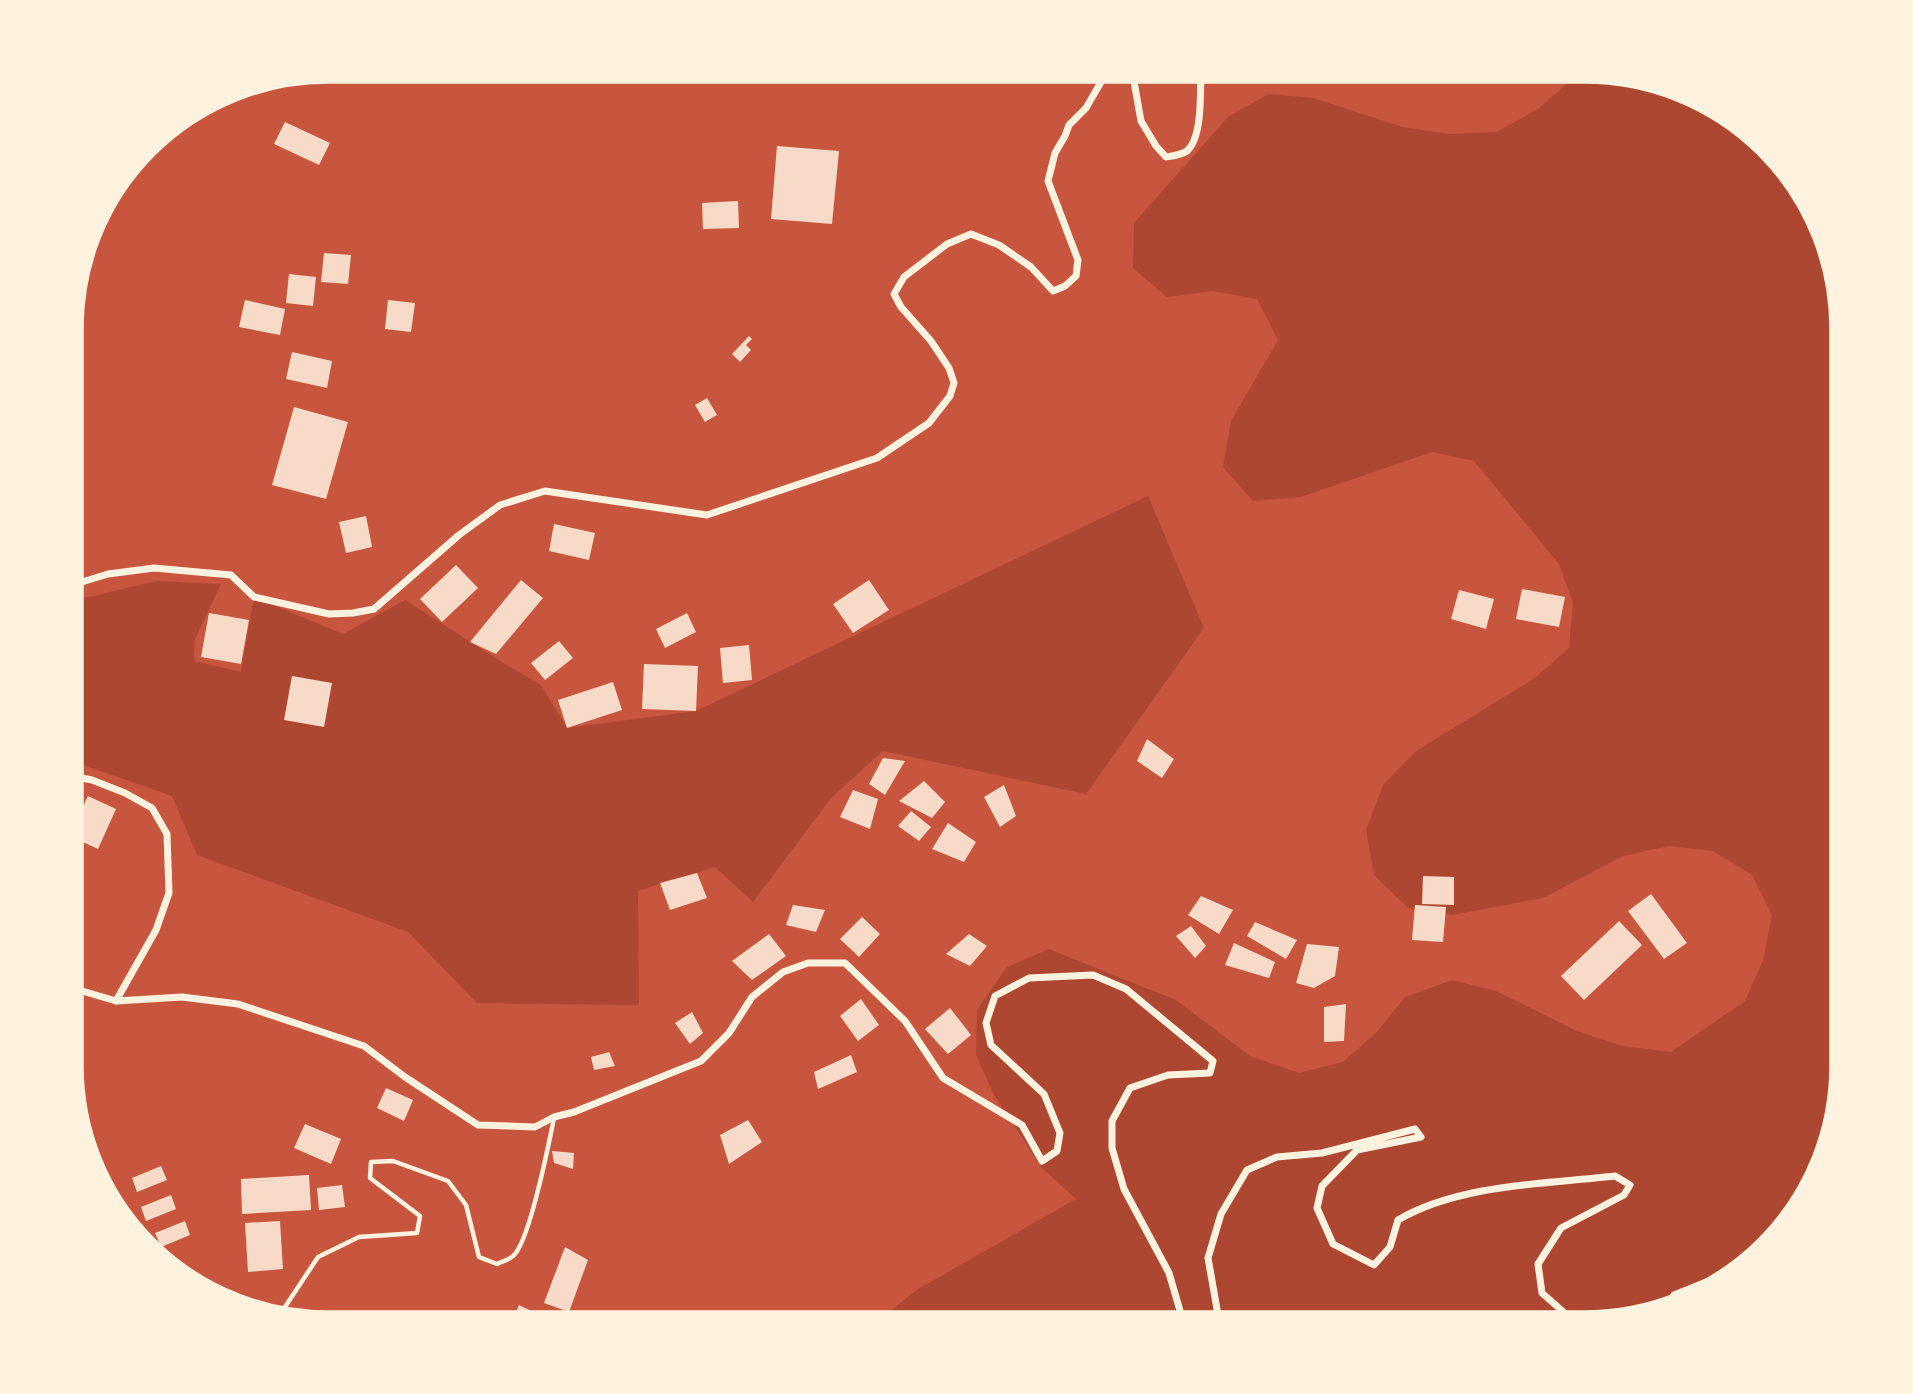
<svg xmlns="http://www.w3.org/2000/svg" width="1913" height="1394" font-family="'Playfair Display',serif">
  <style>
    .green { fill: #ae4732 }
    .building { fill: #f7dbc8 }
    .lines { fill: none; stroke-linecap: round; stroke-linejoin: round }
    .service { stroke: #fff3e0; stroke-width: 4.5 }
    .minor { stroke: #fff3e0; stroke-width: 7 }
    .rim { fill: none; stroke: #fff3e0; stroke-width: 3.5 }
  </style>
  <rect width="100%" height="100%" fill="#c8553d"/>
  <!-- green -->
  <g class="green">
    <polygon points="1574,71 1601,71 1683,90 1742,124 1816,214 1842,312 1842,1082 1829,1149 1789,1223 1699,1297 1585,1324 881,1324 882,1318 915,1291 1076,1199 1042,1168 994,1095 976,1055 977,1010 1007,967 1049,949 1176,1000 1250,1056 1299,1073 1343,1062 1377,1032 1405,997 1452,980 1496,991 1577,1031 1622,1046 1671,1052 1745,1001 1763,960 1772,915 1752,875 1713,851 1669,846 1623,856 1543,898 1452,915 1408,908 1374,875 1366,830 1383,785 1416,751 1535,678 1569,648 1573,603 1559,564 1474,461 1432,452 1301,497 1253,501 1223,467 1231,421 1278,340 1257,299 1213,291 1167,297 1133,268 1134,223 1228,117 1268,94 1313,98 1403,127 1448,134 1497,132 1538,109 1572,79"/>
    <polygon points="1148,496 1204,628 1086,794 883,751 831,798 753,902 715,867 638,891 639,1005 477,1003 408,932 197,855 172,796 72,761 72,601 156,581 221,584 195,639 194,661 241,672 254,597 343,634 405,600 505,664 541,685 567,728 696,711"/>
  </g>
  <!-- building -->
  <g class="building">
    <polygon points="285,122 330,143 319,165 274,144"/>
    <polygon points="777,146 839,151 832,224 771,219"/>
    <polygon points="738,201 739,228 703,229 702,203"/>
    <polygon points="324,253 351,255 348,284 321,282"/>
    <polygon points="289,274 316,277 313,306 286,303"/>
    <polygon points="245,300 285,309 280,335 239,327"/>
    <polygon points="388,300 415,303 411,332 385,329"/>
    <polygon points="749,336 752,339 746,345 751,350 740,362 732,354"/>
    <polygon points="292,352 332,361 327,388 286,379"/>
    <polygon points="707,398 717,415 705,422 695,405"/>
    <polygon points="294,407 348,422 326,499 272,485"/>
    <polygon points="366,516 372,547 346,553 339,522"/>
    <polygon points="554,524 595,533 589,560 549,551"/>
    <polygon points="456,565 478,588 442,622 420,599"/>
    <polygon points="521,580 543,598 496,654 470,642"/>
    <polygon points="869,580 889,610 853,633 833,604"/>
    <polygon points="1522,589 1565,597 1559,627 1516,619"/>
    <polygon points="1459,590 1494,599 1486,629 1451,619"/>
    <polygon points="209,613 249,620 241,664 201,657"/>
    <polygon points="687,613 696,632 665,648 656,629"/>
    <polygon points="559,641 573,658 545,680 531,663"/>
    <polygon points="749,645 752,680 723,683 720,648"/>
    <polygon points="644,664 698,666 696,711 642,709"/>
    <polygon points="292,676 332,683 324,727 284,720"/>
    <polygon points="613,682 622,710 567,728 558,700"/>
    <polygon points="1147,739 1174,759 1162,778 1137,761"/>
    <polygon points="883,758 905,761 885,795 869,784"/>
    <polygon points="924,781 945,802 932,818 899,801"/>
    <polygon points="1004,785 1016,816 1000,827 984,797"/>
    <polygon points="853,790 878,799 870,829 840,817"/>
    <polygon points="88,796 116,809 98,849 72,837 72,829"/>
    <polygon points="911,811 931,827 919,841 898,826"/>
    <polygon points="948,823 976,842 964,862 932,849"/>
    <polygon points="697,873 707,898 670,910 660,883"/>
    <polygon points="1423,876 1454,877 1454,905 1422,904"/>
    <polygon points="1651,894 1687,943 1664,959 1628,911"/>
    <polygon points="1201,896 1233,910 1219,934 1188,915"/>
    <polygon points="793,905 825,910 816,932 786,925"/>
    <polygon points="1415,905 1446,907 1443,942 1412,940"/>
    <polygon points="862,917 880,934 859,957 840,939"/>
    <polygon points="1619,921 1642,945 1584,1000 1561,976"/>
    <polygon points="1255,922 1297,940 1286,959 1247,936"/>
    <polygon points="1191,926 1206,946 1195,958 1176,936"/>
    <polygon points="769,934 786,956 752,980 732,961"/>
    <polygon points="969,934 987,946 970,966 946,954"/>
    <polygon points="1234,943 1275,962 1269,978 1225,965"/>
    <polygon points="1307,944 1339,947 1335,976 1314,988 1296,983"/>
    <polygon points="861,999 879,1025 858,1041 840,1016"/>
    <polygon points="1346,1004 1344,1041 1324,1042 1324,1007"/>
    <polygon points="950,1008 971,1035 948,1054 925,1029"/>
    <polygon points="692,1012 703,1033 690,1044 675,1023"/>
    <polygon points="609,1052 615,1066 594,1070 591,1057"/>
    <polygon points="851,1055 857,1072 818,1089 814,1072"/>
    <polygon points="386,1088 413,1100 404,1121 377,1108"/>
    <polygon points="748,1120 762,1142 729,1164 720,1135"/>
    <polygon points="305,1124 341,1139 331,1164 294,1148"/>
    <polygon points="552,1151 574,1153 573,1169 554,1163"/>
    <polygon points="161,1166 167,1180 137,1192 132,1178"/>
    <polygon points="309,1175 311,1210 242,1214 241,1179"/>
    <polygon points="342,1185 345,1207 319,1210 317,1188"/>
    <polygon points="171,1195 176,1209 146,1221 141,1207"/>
    <polygon points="185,1221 190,1235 161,1247 155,1233"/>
    <polygon points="280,1221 283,1269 248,1272 245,1223"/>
    <polygon points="565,1247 588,1260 569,1312 544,1303"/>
    <polygon points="519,1305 559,1324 511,1324"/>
  </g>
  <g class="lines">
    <!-- service -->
    <path class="service" d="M279 1316 318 1257 359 1237 417 1233 420 1216 370 1178 371 1162 393 1161 448 1181 466 1205 479 1257 497 1264C502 1261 509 1260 513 1256 529 1243 549 1143 554 1118"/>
    <!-- minor -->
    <g class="minor">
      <path d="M1132 70 1141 121 1156 146 1166 157C1173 156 1181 155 1187 151 1203 137 1200 91 1201 70"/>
      <polyline points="72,585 108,574 154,568 231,575 254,597 329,614 353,613 374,609 459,535 500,505 545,491 707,515 877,458 929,423 950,396 954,383 949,368 931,341 901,307 894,294 904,277 947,244 971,234 999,245 1031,267 1053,291 1065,286 1076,276 1078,260 1048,181 1055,153 1065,136 1069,125 1086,108 1101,82 1103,70"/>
      <polyline points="72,776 92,780 125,793 152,808 167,834 169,893 156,930 116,1001"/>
      <polyline points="72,988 116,1001 182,997 238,1004 364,1046 405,1077 478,1125 535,1127 554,1117 574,1112 701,1061 729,1033 752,997 783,972 808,963 845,963 905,1021 943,1078 1022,1125 1042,1161 1057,1151 1060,1133 1044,1094 991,1045 986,1023 995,996 1029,978 1093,975 1126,989 1213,1061 1210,1073 1168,1075 1130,1088 1112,1121 1112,1148 1124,1189 1169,1273 1181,1314 1193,1324"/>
      <polyline points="1669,1304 1674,1295 1731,1272"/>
      <path d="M1215 1324 1217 1322V1309L1208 1258 1221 1214 1247 1170 1277 1157 1322 1153 1415 1129 1421 1137 1357 1150 1322 1186 1317 1208 1333 1244 1374 1265 1390 1247 1398 1220C1459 1184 1546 1184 1615 1176L1630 1185 1624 1195 1561 1228 1538 1264 1542 1293 1577 1324"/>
    </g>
  </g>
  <!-- crop -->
  <path d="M0 0H1913V1394H0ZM328 82H1585A246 246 0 0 1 1831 328V1066A246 246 0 0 1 1585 1312H328A246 246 0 0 1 82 1066V328A246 246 0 0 1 328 82Z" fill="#fff3e0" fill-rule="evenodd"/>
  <path class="rim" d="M328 82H1585A246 246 0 0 1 1831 328V1066A246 246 0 0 1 1585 1312H328A246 246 0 0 1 82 1066V328A246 246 0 0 1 328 82Z"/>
</svg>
